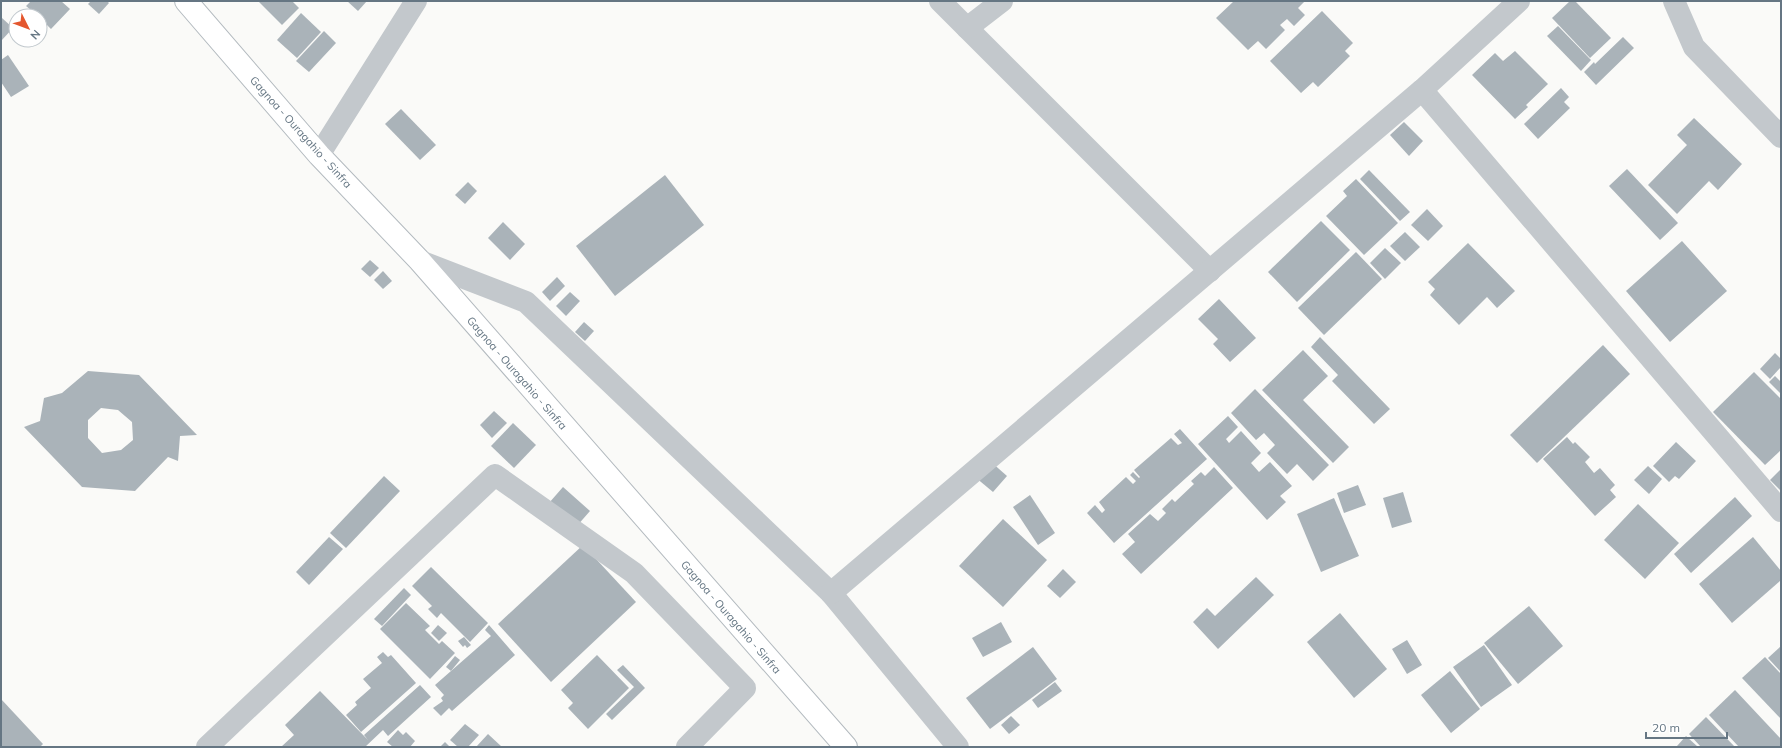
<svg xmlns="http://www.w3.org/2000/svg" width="1782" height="748" font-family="Mulish,sans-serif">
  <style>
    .building { fill: #aab3b9; fill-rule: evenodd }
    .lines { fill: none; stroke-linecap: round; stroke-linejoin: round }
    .secondary-casing { stroke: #b3babf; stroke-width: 24 }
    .minor { stroke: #c3c8cc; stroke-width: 22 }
    .secondary { stroke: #fff; stroke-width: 22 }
    .labels { text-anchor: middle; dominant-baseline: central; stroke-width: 4; stroke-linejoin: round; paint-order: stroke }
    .street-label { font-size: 11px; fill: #657683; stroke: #fff }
  </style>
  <rect width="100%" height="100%" fill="#fafaf8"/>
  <!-- building -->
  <g class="building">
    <polygon points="31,1 61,1 70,9 51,29 40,18 40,16 38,16 26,6"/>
    <polygon points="91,1 107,1 109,3 99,14 88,4"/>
    <polygon points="258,1 292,1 299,8 282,25"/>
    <polygon points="347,1 367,1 358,11"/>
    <polygon points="1234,1 1305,1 1298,8 1305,15 1294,26 1287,19 1280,25 1285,30 1266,49 1258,41 1248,50 1216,18"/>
    <polygon points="1570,1 1575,1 1611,38 1590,58 1552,18"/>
    <polygon points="1322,11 1353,43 1345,51 1350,56 1318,87 1313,82 1301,93 1270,61"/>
    <polygon points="301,13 321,32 297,58 277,40"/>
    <polygon points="2,18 13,28 1,41 1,19"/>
    <polygon points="1558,26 1591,60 1581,71 1547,36"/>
    <polygon points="324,31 336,43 309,72 296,61"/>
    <polygon points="1623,37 1634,48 1596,85 1584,72 1594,62 1595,64"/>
    <polygon points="1515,51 1548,84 1526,105 1528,107 1515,119 1472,75 1495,53 1503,61"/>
    <polygon points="8,55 29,86 11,97 1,82 1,60"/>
    <polygon points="1561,88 1569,97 1564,102 1570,108 1538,139 1524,124"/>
    <polygon points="401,109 436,145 420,160 385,124"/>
    <polygon points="1694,118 1742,164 1718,190 1709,181 1677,214 1648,185 1687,145 1677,135"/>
    <polygon points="1404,122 1423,141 1409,156 1390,135"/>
    <polygon points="1627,169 1678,223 1660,240 1609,186"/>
    <polygon points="1369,170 1410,212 1400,221 1360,179"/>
    <polygon points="665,175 704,225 615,296 576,246"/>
    <polygon points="1356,179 1398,223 1364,255 1326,216 1347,196 1343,191"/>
    <polygon points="468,182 477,191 465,204 455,195"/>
    <polygon points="1427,209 1443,226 1428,241 1411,225"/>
    <polygon points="1321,221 1350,250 1297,302 1268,272"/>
    <polygon points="503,222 525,244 510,260 488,238"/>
    <polygon points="1405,232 1420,247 1405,261 1390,246"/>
    <polygon points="1682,241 1727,291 1670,342 1626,291"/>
    <polygon points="1468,243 1515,291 1497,308 1487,297 1459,325 1430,295 1435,289 1428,282"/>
    <polygon points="1385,248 1401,263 1385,279 1370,263"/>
    <polygon points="1356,252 1382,279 1324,335 1298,308"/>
    <polygon points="370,260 379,268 370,277 361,269"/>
    <polygon points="383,271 392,281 383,289 374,280"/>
    <polygon points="557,277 565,286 550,301 542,292"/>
    <polygon points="570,292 580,301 566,316 556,306"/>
    <polygon points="1219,299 1256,338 1230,362 1213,344 1218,339 1198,319"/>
    <polygon points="584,322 594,331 585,341 575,332"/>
    <polygon points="1320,337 1390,409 1374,424 1332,381 1338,375 1311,347"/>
    <polygon points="1603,345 1630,374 1537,463 1510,435"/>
    <polygon points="1303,350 1328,376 1303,400 1349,447 1333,463 1262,390"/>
    <polygon points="1775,353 1781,359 1781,367 1770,379 1760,369"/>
    <path d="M88 371 139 375 197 435 180 436 178 461 168 457 135 491 82 487 24 427 40 421 44 398 62 393ZM101 408 118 410 132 422 133 440 121 450 102 453 88 438V420Z"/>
    <polygon points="1754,372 1781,399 1781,450 1765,465 1713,412"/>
    <polygon points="1775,376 1781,382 1781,394 1769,382"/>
    <polygon points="1255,389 1329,465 1313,481 1297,464 1287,474 1267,453 1275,445 1264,433 1256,440 1231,413"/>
    <polygon points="494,411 507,423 492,438 480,425"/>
    <polygon points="1228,416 1238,427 1226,439 1229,443 1241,431 1261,453 1251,463 1259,472 1270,462 1292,486 1280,496 1286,502 1267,520 1198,444"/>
    <polygon points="513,423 536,445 514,468 491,446"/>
    <polygon points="1180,429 1207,459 1114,543 1087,513 1095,505 1102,513 1105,510 1099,502 1126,477 1133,484 1136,481 1130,475 1133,472 1139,478 1140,477 1134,470 1171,438 1178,445 1182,443 1174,434"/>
    <polygon points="1567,437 1573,444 1575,442 1590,457 1585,462 1594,473 1600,468 1615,485 1610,490 1616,497 1595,516 1543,459"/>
    <polygon points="1676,442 1696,461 1679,479 1675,476 1669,482 1653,466"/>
    <polygon points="990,461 1007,476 993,492 975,477"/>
    <polygon points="1648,466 1662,479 1649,494 1634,480"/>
    <polygon points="1214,467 1233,488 1141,574 1122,554 1135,542 1128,534 1150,514 1158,521 1166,513 1162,509 1172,499 1175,502 1194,484 1191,481 1201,472 1205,476"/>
    <polygon points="1781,469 1781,491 1770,480"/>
    <polygon points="384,476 400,491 346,548 330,533"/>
    <polygon points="1358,485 1366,505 1344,513 1337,493"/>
    <polygon points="563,487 590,511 576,527 549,503"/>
    <polygon points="1403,492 1412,522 1392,528 1383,498"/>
    <polygon points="1030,495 1055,533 1038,545 1013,507"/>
    <polygon points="1735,497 1752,516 1691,573 1674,554"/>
    <polygon points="1334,498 1359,556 1321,572 1297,514"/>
    <polygon points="1638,504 1679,543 1645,579 1604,540"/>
    <polygon points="1003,519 1047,560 1003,607 959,566"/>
    <polygon points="329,537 343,549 309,585 296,572"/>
    <polygon points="1753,537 1781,571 1781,580 1732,623 1699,584"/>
    <polygon points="583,545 636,602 551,682 498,624"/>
    <polygon points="431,567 488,623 470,642 441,613 437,618 428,609 432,606 412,586"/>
    <polygon points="1063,569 1076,582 1060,598 1047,586"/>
    <polygon points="1256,577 1274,595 1218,649 1193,622 1207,608 1215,616"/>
    <polygon points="404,588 411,595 382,626 374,619"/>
    <polygon points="406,603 430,626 425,630 439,644 442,641 455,653 430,679 380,629"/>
    <polygon points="1529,606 1563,646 1518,684 1484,643"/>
    <polygon points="1340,613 1387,669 1354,698 1307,642"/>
    <polygon points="1001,622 1012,642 983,657 972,638"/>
    <polygon points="438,625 447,633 439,641 431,633"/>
    <polygon points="489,625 515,655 452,711 449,708 441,716 433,708 443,701 441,698 444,695 435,685 491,636 485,630"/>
    <polygon points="464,637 471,645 467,648 465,645 463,647 458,641"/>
    <polygon points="1407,640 1422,665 1407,674 1392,649"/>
    <polygon points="1484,645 1512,685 1481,707 1453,667"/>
    <polygon points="1781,646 1781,672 1768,658"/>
    <polygon points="1033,647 1057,679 990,729 966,698"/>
    <polygon points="383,652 388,657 391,655 416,683 361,732 346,715 357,705 355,702 371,688 363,679 382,663 377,657"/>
    <polygon points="597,655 629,688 588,729 568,708 573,703 561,690"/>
    <polygon points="455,656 460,660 451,671 446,667"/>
    <polygon points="1765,657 1781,674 1781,719 1742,678"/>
    <polygon points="623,665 645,688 612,720 606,714 634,687 617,670"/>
    <polygon points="1450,671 1480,709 1451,733 1421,695"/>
    <polygon points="1055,682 1062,691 1038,708 1032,700"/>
    <polygon points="420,685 431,697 388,736 383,730 365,747 281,747 294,735 285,725 320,691 368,740 364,735"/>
    <polygon points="1735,690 1781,739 1781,747 1739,747 1709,715"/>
    <polygon points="1,699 43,744 40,747 1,747"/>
    <polygon points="1011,716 1020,725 1009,734 1001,725"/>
    <polygon points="1706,717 1735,747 1701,747 1689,734"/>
    <polygon points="465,724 479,735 468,747 458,747 450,740"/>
    <polygon points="398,730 403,735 406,732 415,741 410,747 393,747 387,742"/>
    <polygon points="488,734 502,747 476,747"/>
    <polygon points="1686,736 1698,747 1678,747 1677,746"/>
    <polygon points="445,742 450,747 440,747"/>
  </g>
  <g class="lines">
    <!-- secondary casing -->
    <g class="secondary-casing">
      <polyline id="secondary" points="186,1 319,155 420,261 846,747"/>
    </g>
    <!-- minor -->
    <g class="minor">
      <polyline points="940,1 1210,271"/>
      <polyline points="1674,1 1694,47 1781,137"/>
      <polyline points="967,28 1002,1"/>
      <polyline points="1422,90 1781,511"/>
      <polyline points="319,155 416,1"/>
      <polyline points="420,261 526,302 831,593 958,747"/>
      <polyline points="831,593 1422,90 1519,1"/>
      <polyline points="207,747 495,475 634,573 745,688 687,747"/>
    </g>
    <!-- secondary -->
    <use href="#secondary" class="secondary"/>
  </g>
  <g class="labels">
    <!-- street labels -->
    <g class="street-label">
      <text transform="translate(301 132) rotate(48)">Gagnoa - Ouragahio - Sinfra</text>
      <text transform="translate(517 373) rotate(49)">Gagnoa - Ouragahio - Sinfra</text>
      <text transform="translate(731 617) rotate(49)">Gagnoa - Ouragahio - Sinfra</text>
    </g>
  </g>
  <!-- border -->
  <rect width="1782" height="748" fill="none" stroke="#657683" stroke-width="4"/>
  <!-- north arrow -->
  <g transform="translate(28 28) rotate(132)"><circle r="19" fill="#ffffff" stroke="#c1c8cd"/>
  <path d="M0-3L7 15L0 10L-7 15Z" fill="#e4572e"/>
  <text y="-6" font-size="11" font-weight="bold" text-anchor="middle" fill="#657683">N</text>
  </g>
  <!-- scale -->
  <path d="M1646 732v6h81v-6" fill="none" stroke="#657683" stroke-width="2"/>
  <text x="1652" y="732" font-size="12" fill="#657683" stroke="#ffffff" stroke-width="3" paint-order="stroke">20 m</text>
</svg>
